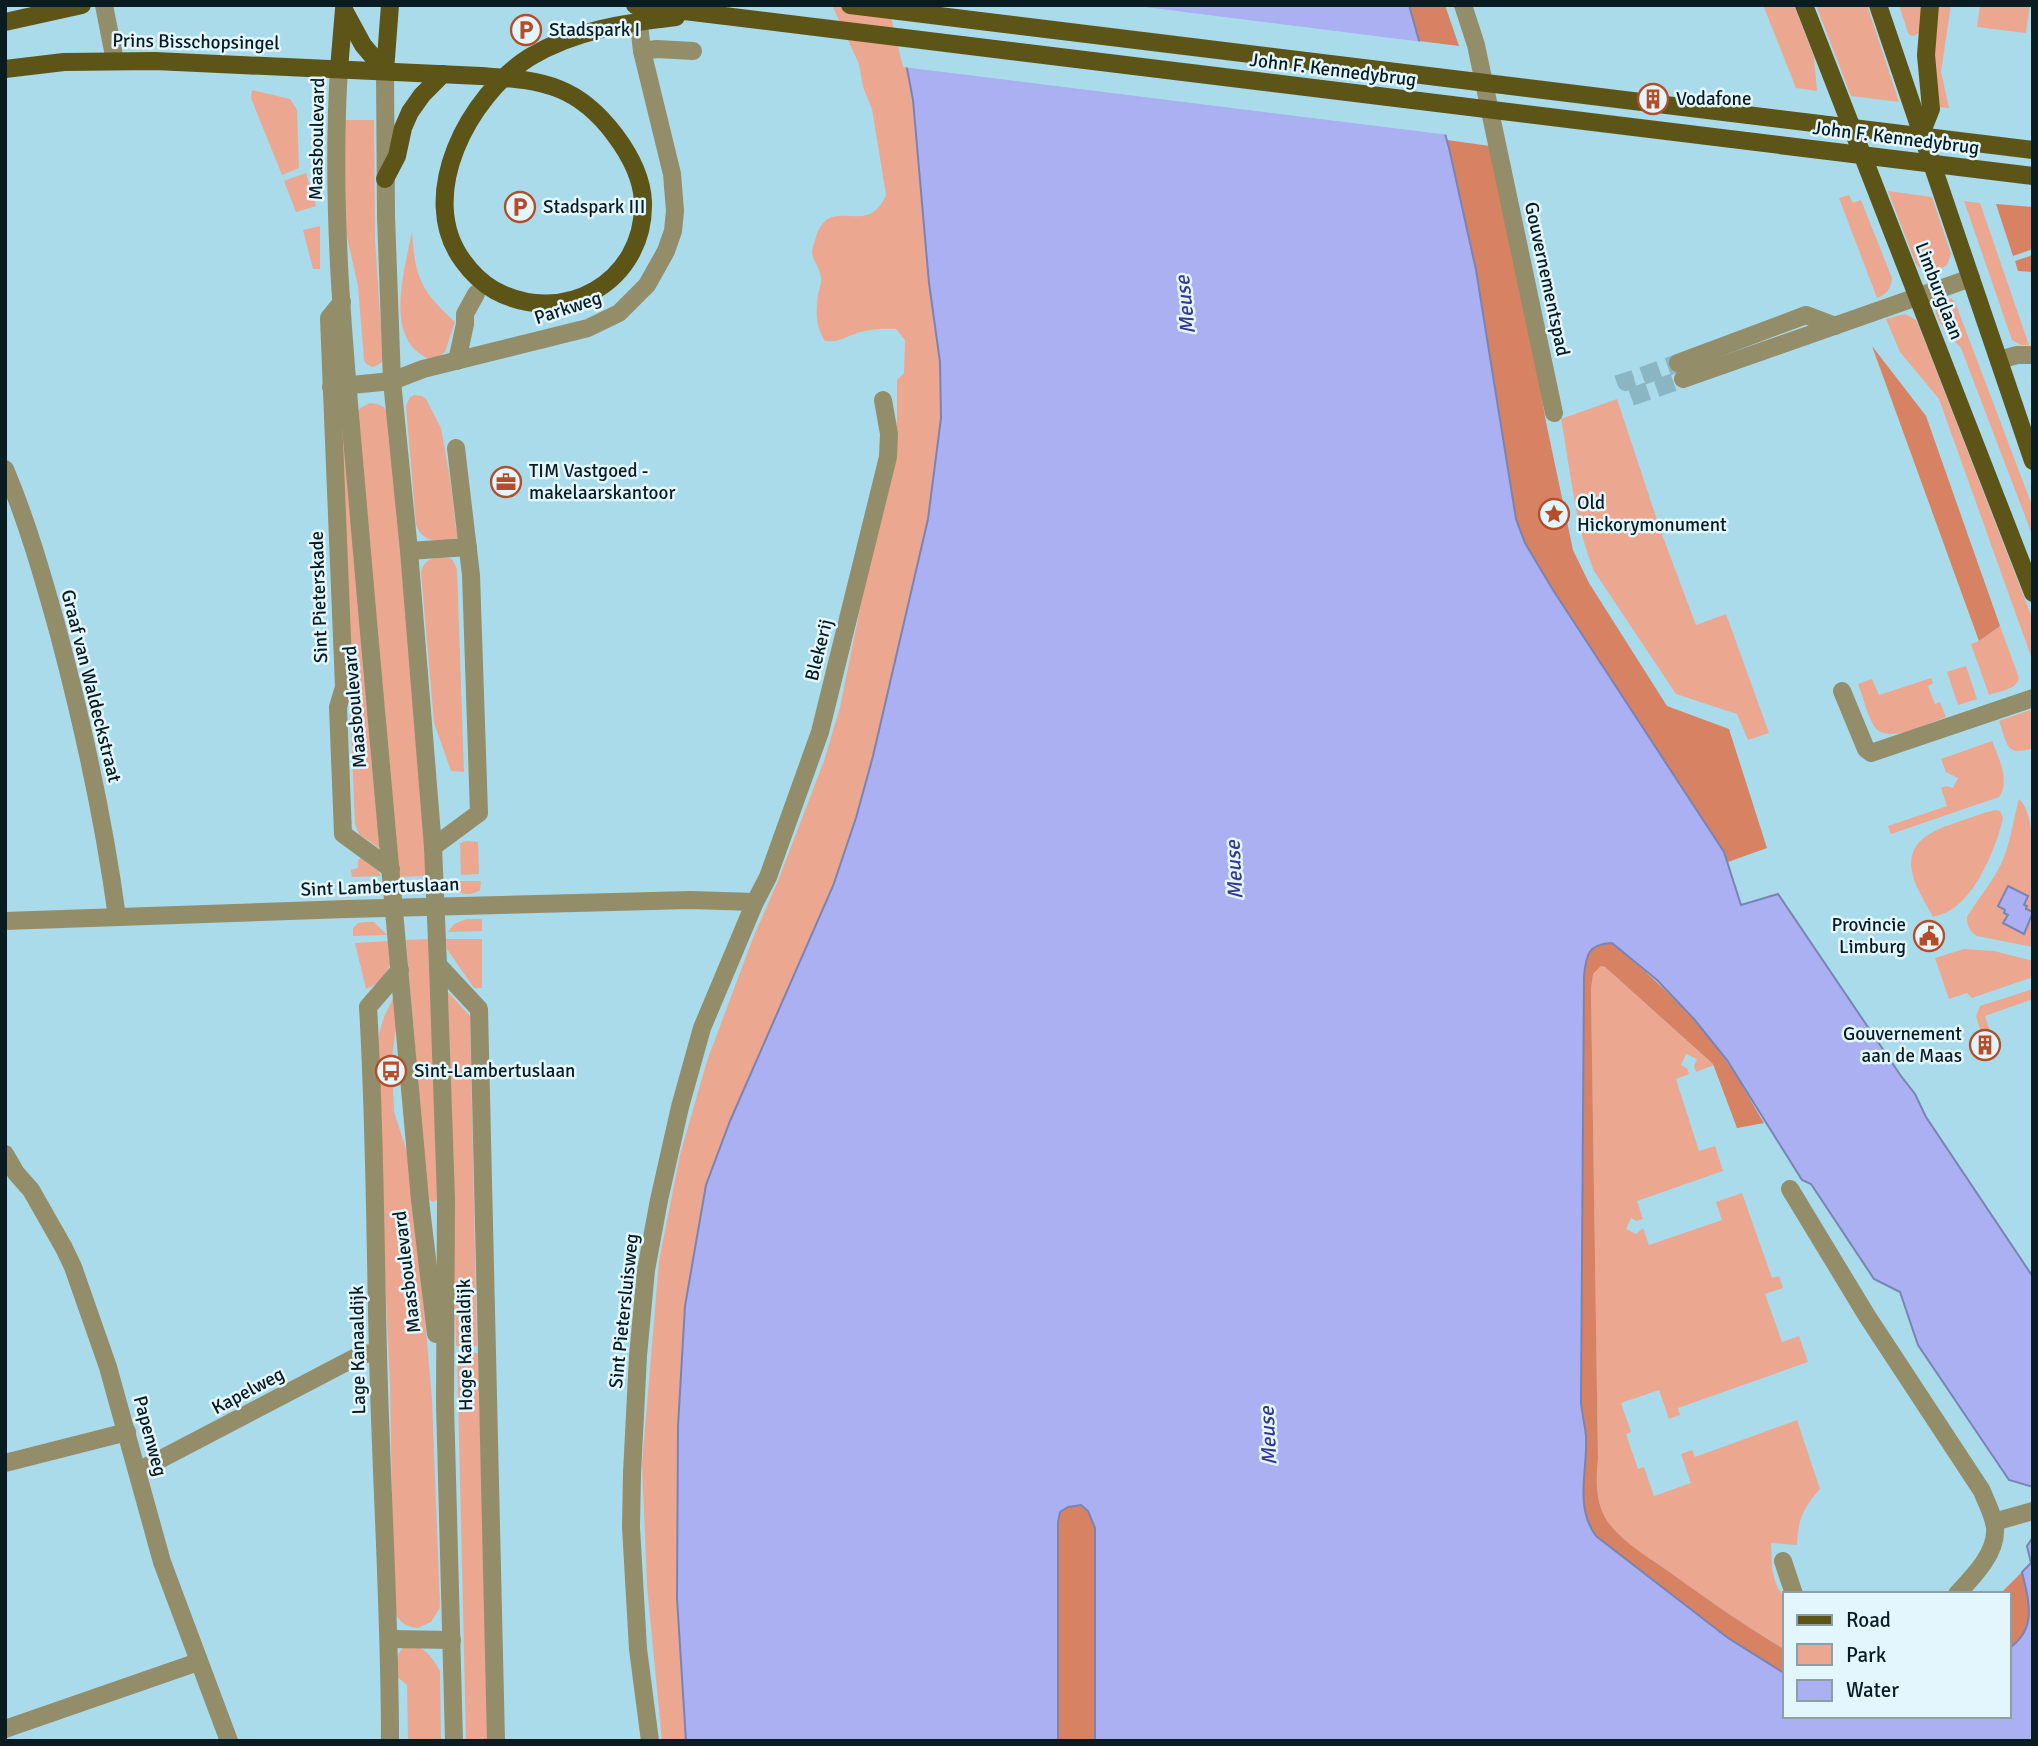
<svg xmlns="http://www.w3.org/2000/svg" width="2038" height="1746" font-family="Signika,sans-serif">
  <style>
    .green { fill: #eca790 }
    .forest { fill: #d88264 }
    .water { fill: #aab0f1; stroke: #7984b3; stroke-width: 2 }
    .pier { fill: #aadbeb }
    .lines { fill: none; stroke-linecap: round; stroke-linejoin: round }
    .minor-tunnel { stroke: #8ab5c3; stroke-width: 18; stroke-dasharray: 18 9; stroke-linecap: butt }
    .minor { stroke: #938d69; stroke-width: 18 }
    .major { stroke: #5d5418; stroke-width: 18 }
    .labels { text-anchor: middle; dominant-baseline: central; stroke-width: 5; stroke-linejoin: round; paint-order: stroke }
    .poi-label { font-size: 19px; fill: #081c22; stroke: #e3f6fd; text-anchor: start }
    .street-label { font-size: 19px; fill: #081c22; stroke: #e3f6fd }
    .water-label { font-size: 21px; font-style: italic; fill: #3a3590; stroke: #e3f6fd }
  </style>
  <rect width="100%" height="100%" fill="#aadbeb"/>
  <!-- green -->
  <g class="green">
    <path d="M832 5H891L907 70 913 100 929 283 940 362 941 418 928 519 873 756 856 818 833 886 730 1121 685 1306 678 1426 677 1598 686 1741H662L647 1586 642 1464 659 1261 680 1155 707 1061 753 938 778 881 824 761 840 707 863 594 892 467 897 420V380L904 373 905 340 896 329C884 328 872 329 860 332 847 336 839 343 825 341 815 325 816 312 818 294 819 289 822 283 821 278 821 269 813 261 812 253 812 248 815 241 816 237 830 192 867 240 886 195L872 109 863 87 859 64Z"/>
    <polygon points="1763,5 1794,5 1814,57 1817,91 1796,88"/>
    <polygon points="1816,5 1867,5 1899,102 1851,96"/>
    <polygon points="1899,5 1924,5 1920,32 1914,36 1910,35 1908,33"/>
    <polygon points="1936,5 1951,5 1941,72 1949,108 1938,107 1931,50"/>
    <polygon points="1980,5 2030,5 2026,33 1977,27"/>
    <polygon points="252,90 290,99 297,110 299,168 282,175 251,98"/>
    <polygon points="343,120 374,120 375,239 383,359 381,363 373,367 366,364 364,360 358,286 343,219"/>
    <polygon points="306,173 316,206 296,212 284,181"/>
    <path d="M1888 191 1932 197 1951 254 1947 265C1936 273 1926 275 1916 264Z"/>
    <path d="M1849 195 1853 203 1861 200 1892 278C1891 289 1887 294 1877 298L1839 198Z"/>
    <polygon points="1964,201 1980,203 2029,345 2021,345 2012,340"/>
    <polygon points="320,226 320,269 313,269 303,230"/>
    <path d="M412 231C415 277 420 290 455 322L445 352 433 360C381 343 405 270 412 231Z"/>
    <path d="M1947 298 1952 299 1955 302 2033 508V537L1961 348C1951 336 1932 320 1936 303Z"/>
    <polygon points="1905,314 1916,320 1922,334 2033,620 2033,662 1939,399 1900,352 1886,319"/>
    <path d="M414 395 422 396 426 399 441 428 451 485 456 529 459 533 458 538C440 541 424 545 416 525L406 406 410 397Z"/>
    <path d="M1617 399 1660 529 1696 625 1726 614 1769 733 1748 740 1737 714 1676 694 1594 571C1575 525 1570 467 1561 419Z"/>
    <path d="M370 403C379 404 386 406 388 415L424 820 426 876 399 877 358 413 360 408Z"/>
    <polygon points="345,426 381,846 379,848 359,834 355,824 338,427"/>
    <path d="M444 557 452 559 457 569 464 772 451 771 434 723 421 573C423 560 432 558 444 557Z"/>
    <path d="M2000 626 2019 678C2016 690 2000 691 1989 695L1971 644 1979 641Z"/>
    <polygon points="1966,666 1977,699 1958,705 1947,672"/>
    <path d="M1931 678 1933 683 1928 686 1935 704 1940 702 1946 717C1929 723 1886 746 1874 726 1867 714 1863 697 1858 684L1872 679 1879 695Z"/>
    <path d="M2030 710 2033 718V748C2005 758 2007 742 1999 721Z"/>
    <path d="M1992 741C1998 757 2011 781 1999 797L1891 834 1888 826 1947 806 1941 788 1946 786 1953 788 1958 778 1946 772 1941 759Z"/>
    <path d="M2019 799C2038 815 2033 886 2033 912L2026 909 2006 910 2024 933 2033 916V947L1977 936C1970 932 1967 926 1967 917 1978 898 1993 882 2002 862 2011 841 2013 820 2019 799Z"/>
    <path d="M1995 810 2000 811 2003 818C1996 848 1977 895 1949 911 1944 914 1938 915 1933 917 1926 903 1915 888 1912 872 1906 840 1934 830 1958 822 1970 818 1982 813 1995 810Z"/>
    <polygon points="466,841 478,842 479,874 461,875 460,843"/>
    <polygon points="361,858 378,871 381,876 352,877 351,870 358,868 358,860"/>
    <path d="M446 881H481L480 890C468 898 453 893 446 881Z"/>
    <polygon points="466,919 482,919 482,931 448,932 454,924"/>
    <polygon points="365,922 374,922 387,935 353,936 353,928 358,923"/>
    <polygon points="431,939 439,1199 433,1202 428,1199 406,940"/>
    <polygon points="446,939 482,939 482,988 474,988 447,949"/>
    <path d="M390 941C391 947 393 954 392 959 389 972 378 985 366 989L355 943Z"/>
    <polygon points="1964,949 1994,951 2033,961 2033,977 1972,998 1967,993 1949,999 1935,958"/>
    <path d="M1601 966 1605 967 1714 1065 1696 1072 1694 1066 1697 1059 1686 1054 1681 1065 1687 1068 1689 1074 1676 1079 1699 1151 1715 1146 1723 1171 1637 1201 1643 1219 1637 1221 1631 1218 1626 1229 1636 1234 1643 1228 1649 1245 1722 1220 1716 1202 1742 1193 1772 1278 1779 1276 1783 1288 1765 1294 1782 1342 1799 1336 1808 1362 1678 1408 1680 1415 1669 1419 1659 1390 1621 1403 1631 1432 1626 1434 1638 1469 1644 1467 1654 1496 1691 1483 1681 1454 1692 1450 1695 1457 1797 1420 1820 1489C1803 1508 1798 1519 1797 1545L1771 1543 1772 1569 1776 1584 1784 1598V1649C1745 1626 1708 1600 1671 1573 1650 1558 1623 1543 1608 1522 1595 1504 1596 1479 1598 1459L1591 989 1593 974Z"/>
    <polygon points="2033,989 2033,999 1985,1016 1991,1034 1982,1035 1976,1016 1980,1006"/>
    <polygon points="448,992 470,1016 477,1346 456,1346"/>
    <path d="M394 996 398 1012 392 1058 394 1112 408 1155 425 1319 432 1399 440 1608 431 1622 418 1628C405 1627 397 1621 394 1608L390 1386 380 1166 379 1034 384 1017Z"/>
    <polygon points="457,1353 478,1353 489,1741 466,1741"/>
    <path d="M408 1645C424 1645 433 1658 440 1671L441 1741H408L407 1685 395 1675C396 1662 395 1652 408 1645Z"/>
  </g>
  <!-- forest -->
  <g class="forest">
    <polygon points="1409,5 1445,5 1459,46 1419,41"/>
    <polygon points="1447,140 1490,146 1529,324 1546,422 1573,550 1589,583 1667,706 1729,729 1767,848 1728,862 1724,852 1553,590 1525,543 1516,519 1476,270"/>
    <polygon points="1996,204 2033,207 2033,249 2013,256"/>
    <polygon points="2033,255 2033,272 2018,271 2015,261"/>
    <polygon points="1872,346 1926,416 2000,626 1979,641"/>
    <path d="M1612 943C1654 978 1693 1014 1725 1059 1740 1079 1751 1102 1764 1123L1737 1128 1713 1064 1605 967 1601 966 1593 974 1591 989 1598 1459C1596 1479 1595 1504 1608 1522 1623 1543 1650 1558 1671 1573 1708 1600 1745 1626 1784 1649V1673L1728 1638 1596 1536C1575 1507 1587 1471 1586 1437 1586 1426 1583 1415 1581 1404L1584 976 1585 961 1590 950 1602 944Z"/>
    <polygon points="1081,1505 1088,1511 1095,1528 1095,1741 1058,1741 1058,1522 1060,1512 1068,1507"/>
    <path d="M2022 1572C2029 1602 2038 1629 2008 1649V1594H2000Z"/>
  </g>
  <!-- water -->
  <g class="water">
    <path d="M891 5H1409L1449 148 1476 270 1516 519 1525 543 1553 590 1724 852 1741 905 1778 894 1901 1076 1915 1094 1926 1117 2033 1277V1487L2009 1480 1918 1345 1900 1292 1874 1279 1811 1184 1802 1180 1727 1060 1694 1019 1657 980 1612 943C1588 944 1586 955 1584 976L1581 1403C1582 1414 1585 1425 1586 1436 1588 1470 1574 1506 1596 1536L1728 1638 1784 1673V1716H2008V1649C2038 1629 2029 1602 2022 1572L2031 1563 2027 1546 2033 1537V1741H1095V1528L1088 1511 1081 1505 1068 1507 1060 1512 1058 1522V1741H686L677 1598 678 1426 685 1306 706 1185 730 1121 833 886 856 818 873 756 928 519 941 418 940 362 929 283 913 100 905 58Z"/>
    <polygon points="2008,886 2028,896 2024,905 2027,906 2026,909 2033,912 2024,934 2003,923 2008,915 2004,913 2005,910 1998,906"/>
  </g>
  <!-- pier -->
  <polygon class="pier" points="888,5 1129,5 1423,42 1449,135 903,67"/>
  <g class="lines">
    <!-- minor-tunnel -->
    <g class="minor-tunnel">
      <polyline points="1623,373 1626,382 1678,363"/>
      <polyline points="1631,397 1683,379"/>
    </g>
    <!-- minor -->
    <g class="minor">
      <polyline points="104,5 115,61"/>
      <polyline points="1463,5 1476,45 1554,413"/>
      <polyline points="642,51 657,49 693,51"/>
      <path d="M339 69C329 226 348 384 361 541 380 761 401 981 420 1200L436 1334"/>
      <polyline points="385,71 386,216 392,381 409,551 433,847 438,965 446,1199 445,1403 454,1741"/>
      <polyline points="342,302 329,318 344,687 338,707 343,834 391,869"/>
      <polyline points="1999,360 2017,355 2033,355"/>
      <polyline points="457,361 465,324 465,314 476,294"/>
      <polyline points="1678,363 1806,315 1835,326"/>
      <polyline points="1683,379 1971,278"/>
      <polyline points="331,387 392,381 423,369 588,328 619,313 647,285 666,251 673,231 675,211 672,174 642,51 639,25 642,9"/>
      <path d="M5 469C27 521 43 577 58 631 83 725 104 820 117 917"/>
      <polyline points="409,551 468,547"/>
      <polyline points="1842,691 1866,749 1871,753 2033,698"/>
      <polyline points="433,847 479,813 471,575 456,448"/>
      <polyline points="5,921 347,909 690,900 755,902"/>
      <polyline points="438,965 479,1009 496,1741"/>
      <polyline points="5,1154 16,1173 31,1190 64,1248 73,1267 108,1367 162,1562 229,1741"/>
      <path d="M1790 1189 1867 1316 1982 1491C1986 1502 1994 1516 1995 1528 1997 1553 1973 1577 1957 1594"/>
      <polyline points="5,1463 127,1432"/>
      <polyline points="138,1471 360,1355 378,1352"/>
      <polyline points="1994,1522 2033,1511"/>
      <polyline points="1783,1561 1794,1594"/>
      <polyline points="390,1639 452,1640"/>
      <polyline points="5,1729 198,1662"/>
      <path d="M390 1741C390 1611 381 1482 378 1353 375 1237 375 1122 368 1007L400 970"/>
      <polyline points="650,1741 638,1649 631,1527 632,1473 638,1356 646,1270 659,1200 680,1107 702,1028 755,902 768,877 820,732 888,457 889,434 883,400"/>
    </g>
    <!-- major -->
    <g class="major">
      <polyline points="635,5 2033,176"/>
      <polyline points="850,5 2033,150"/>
      <polyline points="1804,5 2033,593"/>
      <polyline points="1878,5 2033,461"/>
      <polyline points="344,10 363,45 385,71"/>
      <polyline points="5,22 82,5"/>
      <path d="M5 69 64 62 155 61 481 76C506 78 534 79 559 89 582 98 600 115 615 135 630 155 642 177 643 202 645 282 563 328 494 290 482 283 471 272 463 261 415 196 469 95 530 57 575 30 625 23 676 17"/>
      <polyline points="339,69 344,9"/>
      <polyline points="385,71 390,5"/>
      <polyline points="1921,134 1931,109 1926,55 1930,5"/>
      <polyline points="385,179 397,156 403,128 410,112 422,95 443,74"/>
    </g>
  </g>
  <!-- icons -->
  <defs>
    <g id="parking-ring" transform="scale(1.575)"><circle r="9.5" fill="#e3f6fd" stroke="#b54e28" stroke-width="1.5"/><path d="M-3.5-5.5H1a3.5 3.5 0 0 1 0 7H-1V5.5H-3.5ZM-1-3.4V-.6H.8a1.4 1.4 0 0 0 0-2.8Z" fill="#b54e28"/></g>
    <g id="building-ring" transform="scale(1.575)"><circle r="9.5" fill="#e3f6fd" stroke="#b54e28" stroke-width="1.5"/><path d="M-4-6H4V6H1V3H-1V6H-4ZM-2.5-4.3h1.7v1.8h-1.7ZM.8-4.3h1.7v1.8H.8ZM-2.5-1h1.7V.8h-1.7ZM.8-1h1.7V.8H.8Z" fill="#b54e28"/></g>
    <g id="office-ring" transform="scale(1.575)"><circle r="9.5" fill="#e3f6fd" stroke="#b54e28" stroke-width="1.5"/><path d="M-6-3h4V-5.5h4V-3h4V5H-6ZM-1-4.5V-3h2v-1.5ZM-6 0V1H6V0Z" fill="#b54e28"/></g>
    <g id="sight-ring" transform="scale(1.575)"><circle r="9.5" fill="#e3f6fd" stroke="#b54e28" stroke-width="1.5"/><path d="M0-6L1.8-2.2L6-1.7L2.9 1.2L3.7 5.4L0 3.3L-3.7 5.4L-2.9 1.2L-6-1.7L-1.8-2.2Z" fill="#b54e28"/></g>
    <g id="civic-ring" transform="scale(1.575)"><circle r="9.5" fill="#e3f6fd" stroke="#b54e28" stroke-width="1.5"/><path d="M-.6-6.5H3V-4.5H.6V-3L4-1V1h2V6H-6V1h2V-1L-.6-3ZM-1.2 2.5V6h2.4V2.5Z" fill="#b54e28"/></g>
    <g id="bus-ring" transform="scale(1.575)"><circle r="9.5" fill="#e3f6fd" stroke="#b54e28" stroke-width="1.5"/><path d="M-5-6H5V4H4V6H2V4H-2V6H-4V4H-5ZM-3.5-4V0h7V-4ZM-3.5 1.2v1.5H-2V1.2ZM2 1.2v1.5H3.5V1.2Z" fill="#b54e28"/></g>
  </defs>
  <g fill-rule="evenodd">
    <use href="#parking-ring" x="526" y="30"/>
    <use href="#building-ring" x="1653" y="99"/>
    <use href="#parking-ring" x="520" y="207"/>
    <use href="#office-ring" x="506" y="482"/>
    <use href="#sight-ring" x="1554" y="514"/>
    <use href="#civic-ring" x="1929" y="936"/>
    <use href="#building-ring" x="1985" y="1045"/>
    <use href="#bus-ring" x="391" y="1071"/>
  </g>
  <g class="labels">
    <!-- poi labels -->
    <g class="poi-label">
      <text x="549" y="30">Stadspark I</text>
      <text x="1676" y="99">Vodafone</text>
      <text x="543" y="207">Stadspark III</text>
      <text x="529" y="471">TIM Vastgoed -<tspan x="529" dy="22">makelaarskantoor</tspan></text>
      <text x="1577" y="503">Old<tspan x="1577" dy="22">Hickorymonument</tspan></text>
      <text x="1906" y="925" text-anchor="end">Provincie<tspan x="1906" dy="22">Limburg</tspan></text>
      <text x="1962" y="1034" text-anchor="end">Gouvernement<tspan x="1962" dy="22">aan de Maas</tspan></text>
      <text x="414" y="1071">Sint-Lambertuslaan</text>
    </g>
    <!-- street labels -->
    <g class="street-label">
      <text transform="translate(196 42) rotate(1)">Prins Bisschopsingel</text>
      <text transform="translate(1333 70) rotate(7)">John F. Kennedybrug</text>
      <text transform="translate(1896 138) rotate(7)">John F. Kennedybrug</text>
      <text transform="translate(317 139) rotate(-89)">Maasboulevard</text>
      <text transform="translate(1547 279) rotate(78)">Gouvernementspad</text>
      <text transform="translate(1939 291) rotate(69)">Limburglaan</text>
      <text transform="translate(568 308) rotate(-18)">Parkweg</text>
      <text transform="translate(319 597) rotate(-92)">Sint Pieterskade</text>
      <text transform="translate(819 650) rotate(-76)">Blekerij</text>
      <text transform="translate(91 686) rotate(76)">Graaf van Waldeckstraat</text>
      <text transform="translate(355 707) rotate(-95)">Maasboulevard</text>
      <text transform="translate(380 887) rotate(-2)">Sint Lambertuslaan</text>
      <text transform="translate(407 1272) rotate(-97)">Maasboulevard</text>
      <text transform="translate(624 1311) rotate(-84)">Sint Pietersluisweg</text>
      <text transform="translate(465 1345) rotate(-91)">Hoge Kanaaldijk</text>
      <text transform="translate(358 1350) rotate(-91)">Lage Kanaaldijk</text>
      <text transform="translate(248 1391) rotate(-28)">Kapelweg</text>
      <text transform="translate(150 1436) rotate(75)">Papenweg</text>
    </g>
    <!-- water labels -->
    <g class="water-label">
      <text transform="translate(1185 305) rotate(-96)">Meuse</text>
      <text transform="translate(1234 870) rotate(-93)">Meuse</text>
      <text transform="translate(1268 1436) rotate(-93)">Meuse</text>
    </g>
  </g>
  <!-- border -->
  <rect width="2038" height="1746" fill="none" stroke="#081c22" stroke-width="14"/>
  <!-- legend -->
  <rect x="1783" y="1592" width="228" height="126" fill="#e3f6fd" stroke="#8b9fa5" stroke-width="2"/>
  <rect x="1797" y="1615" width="35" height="10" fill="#5d5418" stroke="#8b9fa5" stroke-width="2"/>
  <text x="1846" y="1627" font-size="21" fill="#081c22">Road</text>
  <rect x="1797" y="1644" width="35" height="21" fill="#eca790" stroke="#8b9fa5" stroke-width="2"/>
  <text x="1846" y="1662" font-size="21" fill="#081c22">Park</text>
  <rect x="1797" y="1680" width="35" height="21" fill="#aab0f1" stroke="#8b9fa5" stroke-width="2"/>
  <text x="1846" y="1697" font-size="21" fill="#081c22">Water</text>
</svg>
